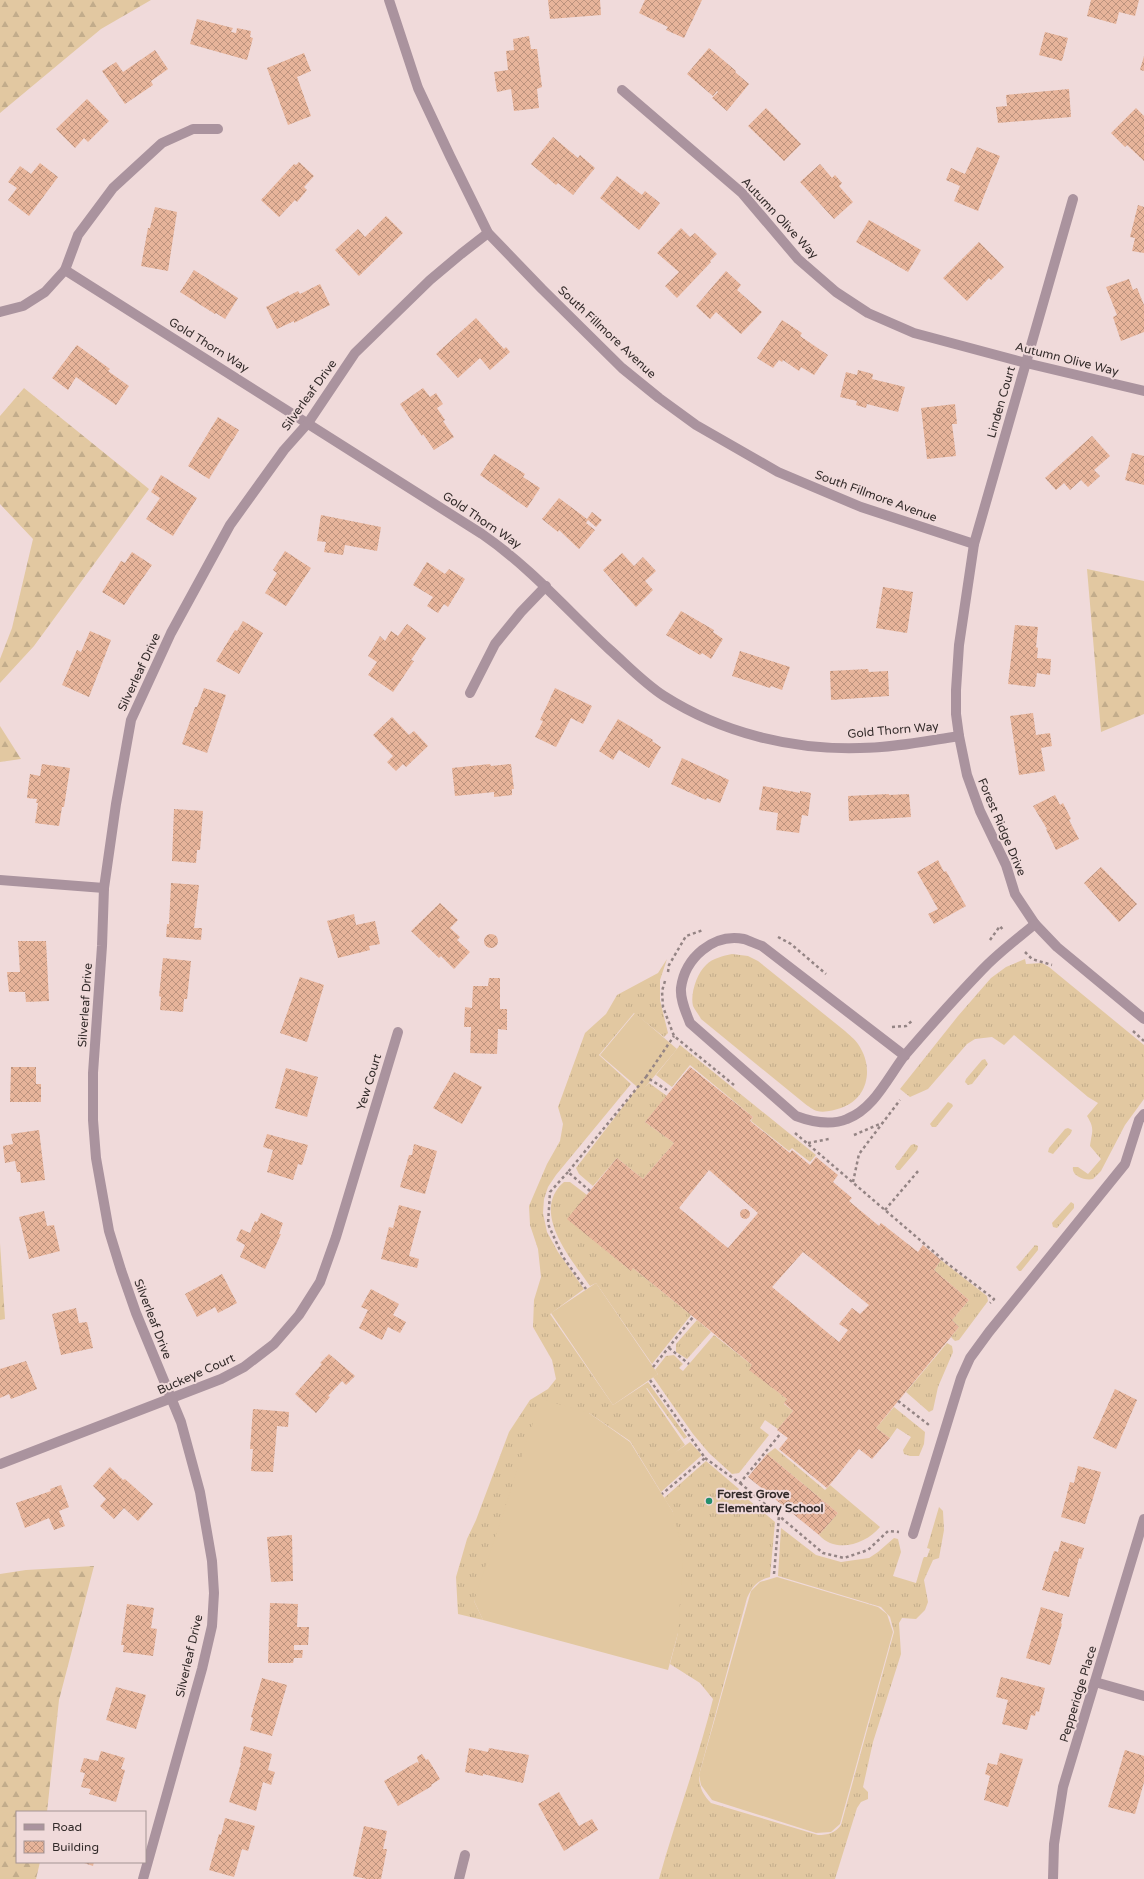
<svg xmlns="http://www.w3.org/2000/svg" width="1144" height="1879" font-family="'Varela Round',sans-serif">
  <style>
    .grass { fill: url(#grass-tufts) }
    .forest { fill: url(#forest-firs) }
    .pitch { fill: #e2c8a1 }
    .building { fill: url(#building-cross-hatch); fill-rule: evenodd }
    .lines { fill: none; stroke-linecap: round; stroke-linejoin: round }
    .path { stroke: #948484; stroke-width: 2.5; stroke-dasharray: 3 3; stroke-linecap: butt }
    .minor { stroke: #aa939e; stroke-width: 10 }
    .poi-dot { fill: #248f6e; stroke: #f0dada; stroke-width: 1.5 }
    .labels { text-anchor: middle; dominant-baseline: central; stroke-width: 4; stroke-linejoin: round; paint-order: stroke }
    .street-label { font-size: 12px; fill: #332b2a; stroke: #f0dada }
    .poi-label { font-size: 12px; font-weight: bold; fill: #332b2a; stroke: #f0dada; text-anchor: start }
  </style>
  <defs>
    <pattern id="grass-tufts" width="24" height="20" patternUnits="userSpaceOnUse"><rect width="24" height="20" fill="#e2c8a1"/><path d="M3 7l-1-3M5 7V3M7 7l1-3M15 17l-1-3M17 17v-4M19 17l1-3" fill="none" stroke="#c2ac8b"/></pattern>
    <pattern id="forest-firs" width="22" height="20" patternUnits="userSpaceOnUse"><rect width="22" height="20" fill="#e2c8a1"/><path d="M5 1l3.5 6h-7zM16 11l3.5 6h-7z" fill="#c2ac8b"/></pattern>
    <pattern id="building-cross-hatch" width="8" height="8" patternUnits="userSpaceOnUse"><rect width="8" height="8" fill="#e7b49a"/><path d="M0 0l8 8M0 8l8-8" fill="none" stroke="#bc937e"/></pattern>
  </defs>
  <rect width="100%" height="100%" fill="#f0dada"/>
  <!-- grass -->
  <g class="grass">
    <path d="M732 954 748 956 758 961 845 1031C849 1035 855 1039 858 1044 874 1067 869 1098 841 1108 834 1110 825 1113 817 1111 813 1110 808 1106 804 1103L701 1019C699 1015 695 1010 693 1006 690 994 697 973 706 965 713 958 723 956 732 954Z"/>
    <polygon points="667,959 660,980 660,1000 668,1033 664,1037 634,1013 599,1055 631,1084 556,1175 548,1187 544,1199 543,1213 547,1232 558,1252 584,1289 550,1314 613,1405 648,1382 687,1437 684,1439 647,1388 643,1390 646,1388 685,1445 676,1452 690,1442 702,1455 661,1492 630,1441 589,1413 474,1601 483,1620 458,1614 456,1577 467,1539 476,1520 509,1432 530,1400 548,1389 556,1379 552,1360 533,1327 534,1300 541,1277 538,1249 530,1225 529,1206 547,1164 560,1141 563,1124 558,1107 585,1033 606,1014 617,995 658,973"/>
    <path d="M1025 959 1026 964 1042 963 1049 967 1144 1045V1099L1125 1125 1101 1171 1093 1179C1085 1181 1071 1176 1073 1167H1078L1088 1174 1101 1159 1090 1146C1092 1131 1095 1129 1087 1116L1098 1103 1088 1097 1014 1035 1004 1045 992 1037 975 1039 967 1044 928 1089 910 1097 900 1089 958 1016 991 978 1006 967Z"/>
    <polygon points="680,1045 816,1155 810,1162 792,1148 789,1151 751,1121 753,1117 690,1065 672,1087 656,1075"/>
    <polygon points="985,1059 988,1064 972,1084 968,1085 965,1082 966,1079 982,1060"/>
    <polygon points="649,1083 667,1096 645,1122 674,1143 643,1179 617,1158 593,1186 579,1174 576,1168 638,1087 642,1090"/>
    <polygon points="948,1102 952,1104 953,1106 936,1127 932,1127 930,1124"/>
    <polygon points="1068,1128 1072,1130 1071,1133 1053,1154 1048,1152 1049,1148 1065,1129"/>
    <polygon points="914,1144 918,1146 917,1150 900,1170 897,1170 895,1167 896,1165 911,1145"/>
    <path d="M564 1182H570L587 1195 568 1219 630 1270 633 1268 691 1315 652 1364 596 1283 590 1286C573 1261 529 1212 564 1182Z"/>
    <polygon points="1071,1202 1074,1204 1074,1208 1057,1228 1053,1227 1052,1223"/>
    <polygon points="1035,1245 1038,1246 1038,1250 1021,1271 1019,1271 1016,1267 1018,1265"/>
    <polygon points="941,1260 987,1296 988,1301 959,1340 955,1341 951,1337 959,1327 952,1320 969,1300 934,1270"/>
    <polygon points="697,1320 711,1332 687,1359 676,1352 676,1344"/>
    <polygon points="714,1335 752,1365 750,1370 787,1399 784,1404 793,1411 778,1429 765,1420 760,1428 769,1435 739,1473 732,1474 709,1453 693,1434 653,1377 658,1374 655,1370 666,1356 674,1355 683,1364 679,1368 683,1371"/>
    <polygon points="947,1343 952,1346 953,1352 938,1387 933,1410 929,1412 906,1392"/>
    <polygon points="894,1407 925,1432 924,1444 919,1456 910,1456 904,1454 903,1450 911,1437 897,1428 890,1438 876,1428"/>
    <path d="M775 1448 825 1490 830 1485 880 1527C866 1544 836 1554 819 1535L838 1513 767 1454Z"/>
    <path d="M706 1461 739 1489 738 1491 775 1522 770 1577C757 1580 752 1587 747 1598L699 1775C699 1787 703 1795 711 1803L818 1835C828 1835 835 1833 841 1825L894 1632 890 1617 881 1607 778 1576 781 1528 816 1555 841 1562 869 1558 878 1552 894 1538 898 1539 901 1552 893 1576 916 1583 923 1559 924 1557H927L930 1549 927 1548 939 1507 943 1511 944 1530 939 1558 933 1560 924 1580 928 1602 925 1610 916 1619 902 1618 899 1623 901 1654 873 1742 863 1787 868 1792V1799L861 1802 857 1808 835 1879H659C676 1818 698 1760 713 1699L700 1683 670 1664 678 1633 673 1512 664 1498Z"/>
  </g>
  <!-- forest -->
  <g class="forest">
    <polygon points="0,0 151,0 101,29 0,113"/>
    <polygon points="24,388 149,489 34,646 0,683 0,659 12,628 33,539 0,504 0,416"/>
    <polygon points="1087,569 1144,581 1144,714 1101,732"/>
    <polygon points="0,726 21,759 0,762"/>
    <polygon points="0,1243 5,1319 0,1320"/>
    <polygon points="94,1566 59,1700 47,1812 17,1812 17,1862 40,1862 36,1879 0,1879 0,1574 26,1570"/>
  </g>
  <!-- pitch -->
  <g class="pitch">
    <polygon points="635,1013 677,1049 642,1091 600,1055"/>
    <polygon points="596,1283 658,1374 613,1405 551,1313"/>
    <polygon points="541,1399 589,1413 630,1442 673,1512 683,1553 678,1633 668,1670 483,1620 474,1601"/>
    <polygon points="777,1577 878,1607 887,1614 893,1632 840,1824 831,1832 816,1833 712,1800 701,1785 699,1775 751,1591 760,1582"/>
  </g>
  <!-- building -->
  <g class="building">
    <polygon points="548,0 600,0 601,15 550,19"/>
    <polygon points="645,0 702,0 684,38 666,30 668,27 639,13"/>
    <polygon points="1091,0 1139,0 1135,16 1119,12 1116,24 1087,16"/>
    <polygon points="197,19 233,28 231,32 236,33 237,28 251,31 250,37 253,38 247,60 190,44"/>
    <polygon points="1045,32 1068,38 1062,61 1039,55"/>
    <polygon points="529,36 531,49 537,49 542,87 537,89 539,108 514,111 511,89 497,92 494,72 508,70 506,51 514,50 513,39"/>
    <polygon points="709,48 736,71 735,72 749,84 727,111 712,98 718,92 717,91 713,96 687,74"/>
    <polygon points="155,50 168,69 151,81 153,85 125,104 102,71 116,62 123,72"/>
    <polygon points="304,53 311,71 297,77 311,116 288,125 267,68"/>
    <polygon points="1144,56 1144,71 1140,70"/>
    <polygon points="1069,89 1071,117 998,123 996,107 1007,106 1006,95"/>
    <polygon points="87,99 109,121 88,142 84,138 75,148 56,129"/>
    <polygon points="766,108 801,144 784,161 748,126"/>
    <polygon points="1136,108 1144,116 1144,161 1127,145 1125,147 1111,133"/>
    <polygon points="553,137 578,158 580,155 595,168 573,195 558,183 556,185 531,164"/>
    <polygon points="977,147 1000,156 978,211 954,201 960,186 946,180 951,168 965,174"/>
    <polygon points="299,162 314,176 304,187 307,190 297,202 295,200 279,217 261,200 294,164 296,165"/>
    <polygon points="40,163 58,177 29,216 8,200 17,188 8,182 20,166 31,174"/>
    <polygon points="820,164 832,178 835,175 842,183 839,186 853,202 834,219 800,182"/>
    <polygon points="617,176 642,195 645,191 660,203 639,230 600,198"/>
    <polygon points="1138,205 1144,207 1144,253 1132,251 1135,238 1130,237"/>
    <polygon points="155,207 177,212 168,271 141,266 148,228 150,228"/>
    <polygon points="386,216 403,233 359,276 335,250 358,229 365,237"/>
    <polygon points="869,220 921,250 908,272 856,242"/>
    <polygon points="681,228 690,237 695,233 717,254 710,261 711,262 677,298 665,286 679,272 657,253"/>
    <polygon points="979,242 1004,267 991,280 989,278 967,301 943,278"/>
    <polygon points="194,270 238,298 225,319 216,313 215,314 180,292"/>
    <polygon points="726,271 741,285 737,290 762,312 741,334 716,312 710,319 696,306"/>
    <polygon points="1129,279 1133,290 1137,288 1144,305 1144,332 1121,341 1113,317 1117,315 1106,287"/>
    <polygon points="320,284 330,305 294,323 294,321 277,329 266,307 298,291 300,294"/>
    <polygon points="476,318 504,349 506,347 510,352 490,370 480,358 458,378 436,354"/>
    <polygon points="782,320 802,333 800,336 828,355 814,375 801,367 799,371 783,360 782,362 779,360 773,368 757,358"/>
    <polygon points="77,345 110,369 108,371 129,386 116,405 76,377 68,390 52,378"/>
    <polygon points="858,370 873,374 872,379 905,387 898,412 867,404 866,408 856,405 857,401 840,397 846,372 857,375"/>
    <polygon points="423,388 430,397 436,393 443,404 437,408 445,420 443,421 454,437 434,450 423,434 422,436 400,404"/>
    <polygon points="955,404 957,424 952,424 956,456 927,459 921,408"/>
    <polygon points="218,417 239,430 209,479 188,466"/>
    <polygon points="1092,436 1110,456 1094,470 1100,476 1088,487 1081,480 1070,490 1064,483 1056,490 1045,478"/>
    <polygon points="1132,453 1144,456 1144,485 1125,480"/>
    <polygon points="494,454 525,474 523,477 540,488 527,508 480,475"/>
    <polygon points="161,475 197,498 173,536 146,519 160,498 151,492"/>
    <polygon points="559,498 587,519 592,512 602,520 596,527 588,520 586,523 595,530 579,549 559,530 558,532 542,519"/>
    <polygon points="321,515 381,527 377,551 345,545 343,555 324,552 326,542 317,541"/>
    <polygon points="285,551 311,568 286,606 265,593 277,573 273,570"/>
    <polygon points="132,552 152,565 124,605 102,592 121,561 125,563"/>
    <polygon points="622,553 634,566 643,557 656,571 645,581 653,590 636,607 603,570"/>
    <polygon points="427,562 445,574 449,569 465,579 448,607 444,604 438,613 427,606 433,597 413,585"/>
    <polygon points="883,587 913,592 907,633 876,628"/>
    <polygon points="681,611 714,630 713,632 723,639 711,659 702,653 700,655 666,635"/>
    <polygon points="243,621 263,633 239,674 216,661 235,630 237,631"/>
    <polygon points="407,624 426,638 411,660 414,661 393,692 368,675 377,662 368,656 380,636 385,641 391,631 398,636"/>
    <polygon points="1015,625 1038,627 1036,647 1038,648 1037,658 1051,659 1050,675 1037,673 1035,687 1008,684"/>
    <polygon points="90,631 111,640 89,697 62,685 77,650 81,652"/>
    <polygon points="740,651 790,667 782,690 771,686 770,688 732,676"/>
    <polygon points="868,669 869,672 888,671 889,696 831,700 830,671"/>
    <polygon points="204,688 226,695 207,753 182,744 195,707 197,707"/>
    <polygon points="555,688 592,706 583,724 571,718 556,747 535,737 543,721 540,720"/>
    <polygon points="1033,713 1036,735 1050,733 1052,746 1041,748 1045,771 1019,775 1010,716"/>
    <polygon points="392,717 409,735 414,731 428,746 406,767 403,764 396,771 387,762 393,756 373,735"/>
    <polygon points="618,719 653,740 652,741 661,747 649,768 619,750 613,760 599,751"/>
    <polygon points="682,758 729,780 720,803 707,798 706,800 671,784"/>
    <polygon points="42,764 70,768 64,807 62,807 59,826 35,823 38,803 36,803 37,799 27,798 30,774 40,776"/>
    <polygon points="490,764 491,766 511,764 514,789 512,789 512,795 494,797 494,792 455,796 452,768"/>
    <polygon points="763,786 800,793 800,791 811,793 808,816 802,815 799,833 776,830 778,813 759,810"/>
    <polygon points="889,794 889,795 909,794 911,817 849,821 848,796"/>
    <polygon points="1055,795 1060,805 1063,803 1071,819 1069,820 1079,839 1056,850 1046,829 1047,829 1033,806"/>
    <polygon points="174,809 203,811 200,850 197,850 196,863 172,861"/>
    <polygon points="938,860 944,872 946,871 966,906 934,924 928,914 938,909 917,872"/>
    <polygon points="1101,867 1137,904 1119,922 1084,883"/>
    <polygon points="171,883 199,885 194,928 202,928 201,940 166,937 167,924 169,924"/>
    <polygon points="440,903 458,920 450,928 460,937 457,940 470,952 454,969 441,956 439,958 411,931"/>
    <polygon points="354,914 356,925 375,921 380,944 369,946 370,950 338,958 327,921"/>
    <circle cx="491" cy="941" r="7"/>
    <polygon points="18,941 46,941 49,1001 26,1002 25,992 9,992 7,972 20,972"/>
    <polygon points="163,958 191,961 187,999 184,999 183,1012 160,1010 161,997 159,996"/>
    <polygon points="300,977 324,985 307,1042 280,1033"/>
    <polygon points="489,978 500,978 500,1009 507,1009 507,1030 498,1029 497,1054 470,1053 471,1027 464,1027 465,1007 472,1008 473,986 488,986"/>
    <polygon points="11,1067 36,1067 36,1084 41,1084 41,1102 10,1102"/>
    <path d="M690 1067 753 1117 750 1121 790 1153 792 1150 810 1165 816 1157 838 1175 833 1182 852 1198 849 1201 879 1226 881 1223 918 1252 923 1245 941 1260 934 1270 969 1300 952 1320 959 1327 876 1428 890 1438 872 1459 859 1449 827 1488 779 1449 788 1438 777 1430 793 1411 784 1403 787 1399 749 1370 752 1365 691 1315 633 1268 631 1271 567 1219 617 1158 643 1179 674 1143 645 1122ZM709 1170 758 1213 728 1248 679 1208ZM803 1252 869 1305 860 1314 852 1308 839 1324 848 1330 839 1342 772 1287Z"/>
    <polygon points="286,1068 318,1077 307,1117 275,1108"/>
    <polygon points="454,1072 482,1087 462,1124 433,1108"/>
    <polygon points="39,1130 45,1180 21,1183 20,1172 17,1172 15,1161 5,1163 3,1146 13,1144 11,1134"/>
    <polygon points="267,1134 308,1145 302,1165 298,1164 293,1180 267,1172 273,1150 263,1147"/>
    <polygon points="414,1144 437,1151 425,1194 400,1187 409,1155 412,1155"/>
    <polygon points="399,1205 421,1211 409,1256 419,1259 417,1268 381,1259 389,1227 393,1228"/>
    <circle cx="745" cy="1214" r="5"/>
    <polygon points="44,1211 47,1226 54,1225 60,1251 29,1259 19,1217"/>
    <polygon points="261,1213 283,1223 279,1234 281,1234 265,1269 240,1257 245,1245 236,1240 241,1229 250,1233 255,1221 257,1222"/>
    <polygon points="222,1274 237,1303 218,1313 215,1307 197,1317 185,1294"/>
    <polygon points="371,1289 399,1304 393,1315 406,1322 400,1333 388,1327 382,1340 359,1328 368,1310 361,1307"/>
    <polygon points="76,1308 79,1323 87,1322 93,1348 61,1355 52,1314"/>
    <polygon points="329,1354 355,1376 346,1385 342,1381 328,1396 330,1397 316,1413 295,1394 322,1364 320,1363"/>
    <polygon points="26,1361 37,1389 11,1399 9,1394 0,1398 0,1369"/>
    <polygon points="1115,1389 1137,1400 1116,1449 1093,1438"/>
    <polygon points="253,1409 289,1412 288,1427 277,1426 273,1472 251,1471 253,1449 250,1449"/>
    <polygon points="767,1454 838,1513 819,1535 748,1477"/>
    <polygon points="1078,1466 1101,1472 1085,1524 1061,1517 1070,1482 1074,1483"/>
    <polygon points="110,1467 123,1480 125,1479 153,1504 138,1521 124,1508 114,1519 100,1506 106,1499 93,1486"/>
    <polygon points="61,1485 69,1507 59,1511 65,1526 54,1530 49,1518 25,1528 16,1503 51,1491 50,1489"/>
    <polygon points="292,1535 293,1581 271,1582 267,1537"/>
    <polygon points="1061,1541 1084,1548 1081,1559 1079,1558 1069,1597 1042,1590 1054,1551 1058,1552"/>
    <polygon points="270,1603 298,1604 297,1627 309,1627 308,1645 294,1645 294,1650 303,1650 302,1658 294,1658 293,1663 268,1663"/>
    <polygon points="127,1604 154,1608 151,1628 157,1629 153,1656 123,1652 124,1645 121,1645"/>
    <polygon points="1041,1607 1063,1614 1061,1623 1062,1624 1050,1665 1026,1658"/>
    <polygon points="1001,1677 1045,1688 1039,1712 1036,1711 1035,1716 1031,1715 1027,1730 1002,1724 1008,1700 996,1697"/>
    <polygon points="262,1678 287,1685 272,1736 250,1730 253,1718 251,1717"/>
    <polygon points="116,1687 146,1695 136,1729 106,1720"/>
    <polygon points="244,1746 272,1754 268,1770 275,1772 271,1785 263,1782 256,1811 229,1802 241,1763 240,1763"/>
    <polygon points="469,1748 488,1752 489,1748 529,1755 523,1783 483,1774 483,1776 465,1772"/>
    <polygon points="1125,1750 1144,1756 1144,1782 1135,1814 1108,1807"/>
    <polygon points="101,1751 125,1758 121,1769 125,1770 116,1802 89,1794 91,1789 81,1787 85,1773 80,1772 84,1758 98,1761"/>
    <polygon points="1000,1753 1023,1759 1008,1807 984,1800 990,1776 985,1774 988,1763 997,1765"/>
    <polygon points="422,1754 426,1760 428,1759 440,1779 431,1785 432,1786 398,1806 384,1781 417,1762 419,1764 417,1757"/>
    <polygon points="559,1792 579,1826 592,1819 598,1830 564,1851 538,1804"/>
    <polygon points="225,1818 255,1826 248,1851 242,1849 234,1877 209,1870 219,1834 221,1835"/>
    <polygon points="364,1826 387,1831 383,1849 387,1849 381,1879 367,1879 353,1876"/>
    <polygon points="81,1862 94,1862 93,1866"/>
  </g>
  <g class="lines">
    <!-- path -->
    <g class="path">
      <polyline points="778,937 791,944 826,974"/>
      <polyline points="990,940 1000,926 1003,930"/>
      <polyline points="1025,952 1032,959 1052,965"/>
      <polyline points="668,972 669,965 686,936 703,930"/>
      <polyline points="665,981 662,991 663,1007 674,1036 734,1085"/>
      <polyline points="892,1027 906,1026 913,1020"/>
      <polyline points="1133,1031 1144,1041"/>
      <polyline points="646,1077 674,1036"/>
      <polyline points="795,1133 948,1264 994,1299 990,1303"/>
      <polyline points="854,1135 882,1123"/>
      <polyline points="808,1143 829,1139"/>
      <polyline points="568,1172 550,1192 548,1224 563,1257 586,1289"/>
      <polyline points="853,1182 859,1154 900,1100"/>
      <polyline points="590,1191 568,1172 646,1077 667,1090"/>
      <polyline points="885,1210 919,1170"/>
      <polyline points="669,1348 689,1364"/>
      <polyline points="653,1367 693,1317"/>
      <polyline points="650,1380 705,1458 662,1494"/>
      <polyline points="898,1401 929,1425 930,1423"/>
      <polyline points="705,1458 740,1483 781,1433"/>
      <polyline points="740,1483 823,1553 844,1558 868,1550 888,1531 899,1532"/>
      <polyline points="774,1574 779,1516"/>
    </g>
    <!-- minor -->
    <g class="minor">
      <polyline points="389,0 418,88 450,156 488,233 542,289 622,368 659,398 696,425 778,472 861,507 974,544"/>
      <polyline points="622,90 742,193 798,259 836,292 868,313 914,333 1026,363 1144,391"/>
      <polyline points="1073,199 974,544 959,645 956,690 956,714 959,736 967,775 980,811 1006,865 1015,894 1035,924 1057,947 1144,1019"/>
      <path d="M65 270 482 534C530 567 567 610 609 649 627 665 645 684 664 696 722 733 792 750 860 748 893 748 926 741 959 736"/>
      <polyline points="0,312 23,306 45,292 65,270 78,235 113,188 162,143 193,129 218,129"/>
      <polyline points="470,693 495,644 521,612 546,586"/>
      <polyline points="0,880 104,888"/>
      <path d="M905 1056 762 946C756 944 750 941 744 939 713 933 685 958 681 988 680 1000 686 1012 690 1023L796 1116C812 1122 830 1126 847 1119 874 1109 888 1077 905 1055 930 1026 956 997 982 970 998 953 1017 939 1035 924"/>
      <polyline points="0,1464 221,1379 244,1367 274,1344 299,1315 320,1282 336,1237 398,1032"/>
      <polyline points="913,1534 961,1378 970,1358 989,1332 1125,1164 1139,1120 1144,1114"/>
      <polyline points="1095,1682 1144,1696"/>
      <polyline points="143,1879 202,1669 212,1626 214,1593 212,1561 200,1492 181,1422 136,1313 121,1270 109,1231 96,1158 93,1120 93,1073 102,946 104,888 116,804 131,720 171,633 230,525 284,450 308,423 355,353 430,280 461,254 488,233"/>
      <polyline points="459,1879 465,1855"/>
      <polyline points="1053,1879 1054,1844 1063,1787 1144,1519"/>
    </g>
  </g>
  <!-- markers -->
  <circle class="poi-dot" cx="709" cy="1501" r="4"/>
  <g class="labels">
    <!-- street labels -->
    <g class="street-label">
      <text transform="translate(780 218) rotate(47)">Autumn Olive Way</text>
      <text transform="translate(607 332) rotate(43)">South Fillmore Avenue</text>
      <text transform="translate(209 345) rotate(32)">Gold Thorn Way</text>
      <text transform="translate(1067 359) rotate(14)">Autumn Olive Way</text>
      <text transform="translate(309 395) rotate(-54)">Silverleaf Drive</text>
      <text transform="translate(1001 402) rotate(-74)">Linden Court</text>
      <text transform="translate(876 496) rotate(20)">South Fillmore Avenue</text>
      <text transform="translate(482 520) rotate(34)">Gold Thorn Way</text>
      <text transform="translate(139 672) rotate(-65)">Silverleaf Drive</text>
      <text transform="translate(893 730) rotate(-5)">Gold Thorn Way</text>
      <text transform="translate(1002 827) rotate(67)">Forest Ridge Drive</text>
      <text transform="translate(85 1005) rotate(-86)">Silverleaf Drive</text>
      <text transform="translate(369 1082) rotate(-73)">Yew Court</text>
      <text transform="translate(153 1319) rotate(69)">Silverleaf Drive</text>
      <text transform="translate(196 1374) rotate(-24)">Buckeye Court</text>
      <text transform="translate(189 1656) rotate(-77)">Silverleaf Drive</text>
      <text transform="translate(1078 1694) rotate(-73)">Pepperidge Place</text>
    </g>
    <!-- poi labels -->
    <g class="poi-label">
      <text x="717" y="1494">Forest Grove<tspan x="717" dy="14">Elementary School</tspan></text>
    </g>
  </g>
  <!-- legend -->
  <rect x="16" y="1811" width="130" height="52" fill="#f0dada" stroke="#a49494"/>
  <rect x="24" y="1824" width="20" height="6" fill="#aa939e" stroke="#a49494"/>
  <text x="52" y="1831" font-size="12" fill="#332b2a">Road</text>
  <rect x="24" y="1841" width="20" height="12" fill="url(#building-cross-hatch)" stroke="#a49494"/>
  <text x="52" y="1851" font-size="12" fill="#332b2a">Building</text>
</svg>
